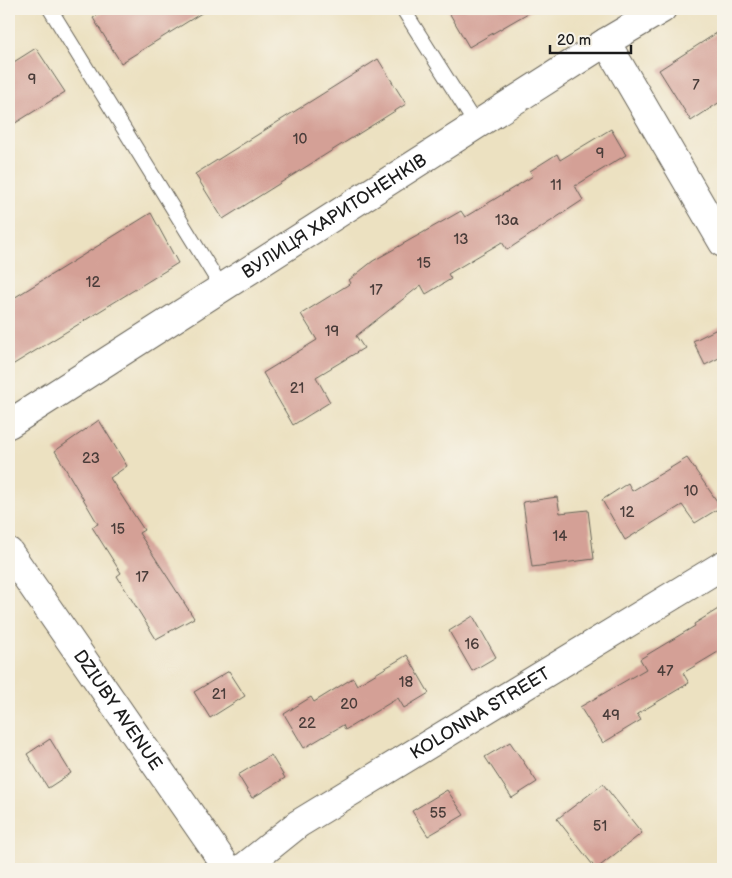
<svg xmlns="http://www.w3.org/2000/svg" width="732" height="878" font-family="'Balsamiq Sans',sans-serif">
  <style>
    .building { fill: #d4a096 }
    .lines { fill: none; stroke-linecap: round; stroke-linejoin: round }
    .lane-casing { stroke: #656156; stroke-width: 16 }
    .street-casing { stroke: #656156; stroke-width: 30 }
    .lane { stroke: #fff; stroke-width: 14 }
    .street { stroke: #fff; stroke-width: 28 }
    .labels { text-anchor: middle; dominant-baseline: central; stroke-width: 4.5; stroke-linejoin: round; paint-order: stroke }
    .number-label { font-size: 15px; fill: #4a3d3a }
    .street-label { font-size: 18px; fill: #1c1c1c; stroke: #f7f3e8 }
  </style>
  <rect width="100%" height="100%" fill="#f7f3e8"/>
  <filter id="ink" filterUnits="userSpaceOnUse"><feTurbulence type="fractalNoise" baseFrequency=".02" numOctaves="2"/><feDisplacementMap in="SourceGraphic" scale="10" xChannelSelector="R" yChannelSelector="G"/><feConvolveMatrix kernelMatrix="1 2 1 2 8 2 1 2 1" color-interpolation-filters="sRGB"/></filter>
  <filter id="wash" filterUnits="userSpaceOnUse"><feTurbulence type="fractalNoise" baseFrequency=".0096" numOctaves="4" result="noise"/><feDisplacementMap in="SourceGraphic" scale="20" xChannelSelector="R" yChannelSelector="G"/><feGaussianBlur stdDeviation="1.12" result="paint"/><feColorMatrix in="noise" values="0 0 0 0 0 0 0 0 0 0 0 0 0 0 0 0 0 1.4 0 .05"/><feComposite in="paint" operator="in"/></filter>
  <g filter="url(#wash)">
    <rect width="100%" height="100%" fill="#ece1c1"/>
    <g id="blocks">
      <!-- building -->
      <g class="building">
        <polygon points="108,9 208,9 121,63 93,18"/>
        <polygon points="447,9 535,9 469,47"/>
        <polygon points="723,29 723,100 691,121 659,70"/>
        <polygon points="36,48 65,92 9,127 9,65"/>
        <polygon points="378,59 406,104 223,219 195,174"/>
        <polygon points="611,129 626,155 575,186 583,200 507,250 502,242 448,274 451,279 426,294 421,285 356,336 364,348 316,377 330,402 293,425 263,373 317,340 301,314 351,283 349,280 373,261 461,211 465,217 533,176 530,171 557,154 560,160"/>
        <polygon points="151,213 178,263 9,367 9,301"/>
        <polygon points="723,326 723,356 705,365 693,341"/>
        <polygon points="99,420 127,466 110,478 144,530 139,533 194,618 156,639 117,576 121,573 92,527 98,524 55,451"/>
        <polygon points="687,458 721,507 695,523 682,505 625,540 602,500 628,483 632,491"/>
        <polygon points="557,497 560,513 588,510 594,559 532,567 523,502"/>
        <polygon points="723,606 723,649 683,673 689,683 637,714 641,720 603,743 580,707 646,669 640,659 695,626 694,624"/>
        <polygon points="473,616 496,657 472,671 449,631"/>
        <polygon points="407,655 429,693 404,708 398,698 345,730 343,725 304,748 284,714 311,697 314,702 353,678 357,685"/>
        <polygon points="229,671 245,696 210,718 194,692"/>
        <polygon points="50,739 71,773 48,788 27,754"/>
        <polygon points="510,742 537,782 512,798 485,757"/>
        <polygon points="271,755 285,778 252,798 238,775"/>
        <polygon points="603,784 642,833 596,869 557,819"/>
        <polygon points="447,790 464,815 428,836 412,811"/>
      </g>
    </g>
  </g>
  <g filter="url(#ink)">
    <use href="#blocks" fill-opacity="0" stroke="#656156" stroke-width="1"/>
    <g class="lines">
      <!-- lane casing -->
      <g class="lane-casing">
        <g id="lane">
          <polyline points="50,9 222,288"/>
          <polyline points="403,9 476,125"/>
        </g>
      </g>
      <!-- street casing -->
      <g class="street-casing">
        <g id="street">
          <polyline points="606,42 723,243"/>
          <path id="s1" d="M9 424 606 42 662 9"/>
          <path id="s2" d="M9 552 228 869"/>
          <path id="s3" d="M242 869 298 824 723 565"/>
        </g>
      </g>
      <!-- lane -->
      <use href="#lane" class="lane"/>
      <!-- street -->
      <use href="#street" class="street"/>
    </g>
  </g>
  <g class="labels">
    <!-- number labels -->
    <g class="number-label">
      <text x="32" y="79">9</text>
      <text x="696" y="85">7</text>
      <text x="300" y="139">10</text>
      <text x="600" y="153">9</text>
      <text x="556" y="185">11</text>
      <text x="507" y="220">13а</text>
      <text x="461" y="239">13</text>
      <text x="424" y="263">15</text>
      <text x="93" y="282">12</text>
      <text x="376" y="290">17</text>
      <text x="332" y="331">19</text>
      <text x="297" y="388">21</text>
      <text x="91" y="458">23</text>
      <text x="691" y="491">10</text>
      <text x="627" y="512">12</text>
      <text x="118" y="529">15</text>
      <text x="560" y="536">14</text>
      <text x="142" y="577">17</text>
      <text x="472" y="644">16</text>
      <text x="665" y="671">47</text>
      <text x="406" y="682">18</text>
      <text x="219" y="694">21</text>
      <text x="349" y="704">20</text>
      <text x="611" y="715">49</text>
      <text x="307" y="723">22</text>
      <text x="438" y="813">55</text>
      <text x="600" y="826">51</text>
    </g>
    <!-- street labels -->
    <g class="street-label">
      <text stroke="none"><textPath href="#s1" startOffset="386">ВУЛИЦЯ ХАРИТОНЕНКІВ</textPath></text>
      <text stroke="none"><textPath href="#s2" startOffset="192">DZIUBY AVENUE</textPath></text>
      <text stroke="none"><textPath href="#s3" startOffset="285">KOLONNA STREET</textPath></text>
    </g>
  </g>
  <!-- margin -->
  <rect width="732" height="878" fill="none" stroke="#f7f3e8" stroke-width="30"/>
  <!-- scale -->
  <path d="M550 45v8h81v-8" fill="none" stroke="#1c1c1c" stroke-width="2.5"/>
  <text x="557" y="45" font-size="15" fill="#1c1c1c" stroke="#f7f3e8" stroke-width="4" paint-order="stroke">20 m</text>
</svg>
